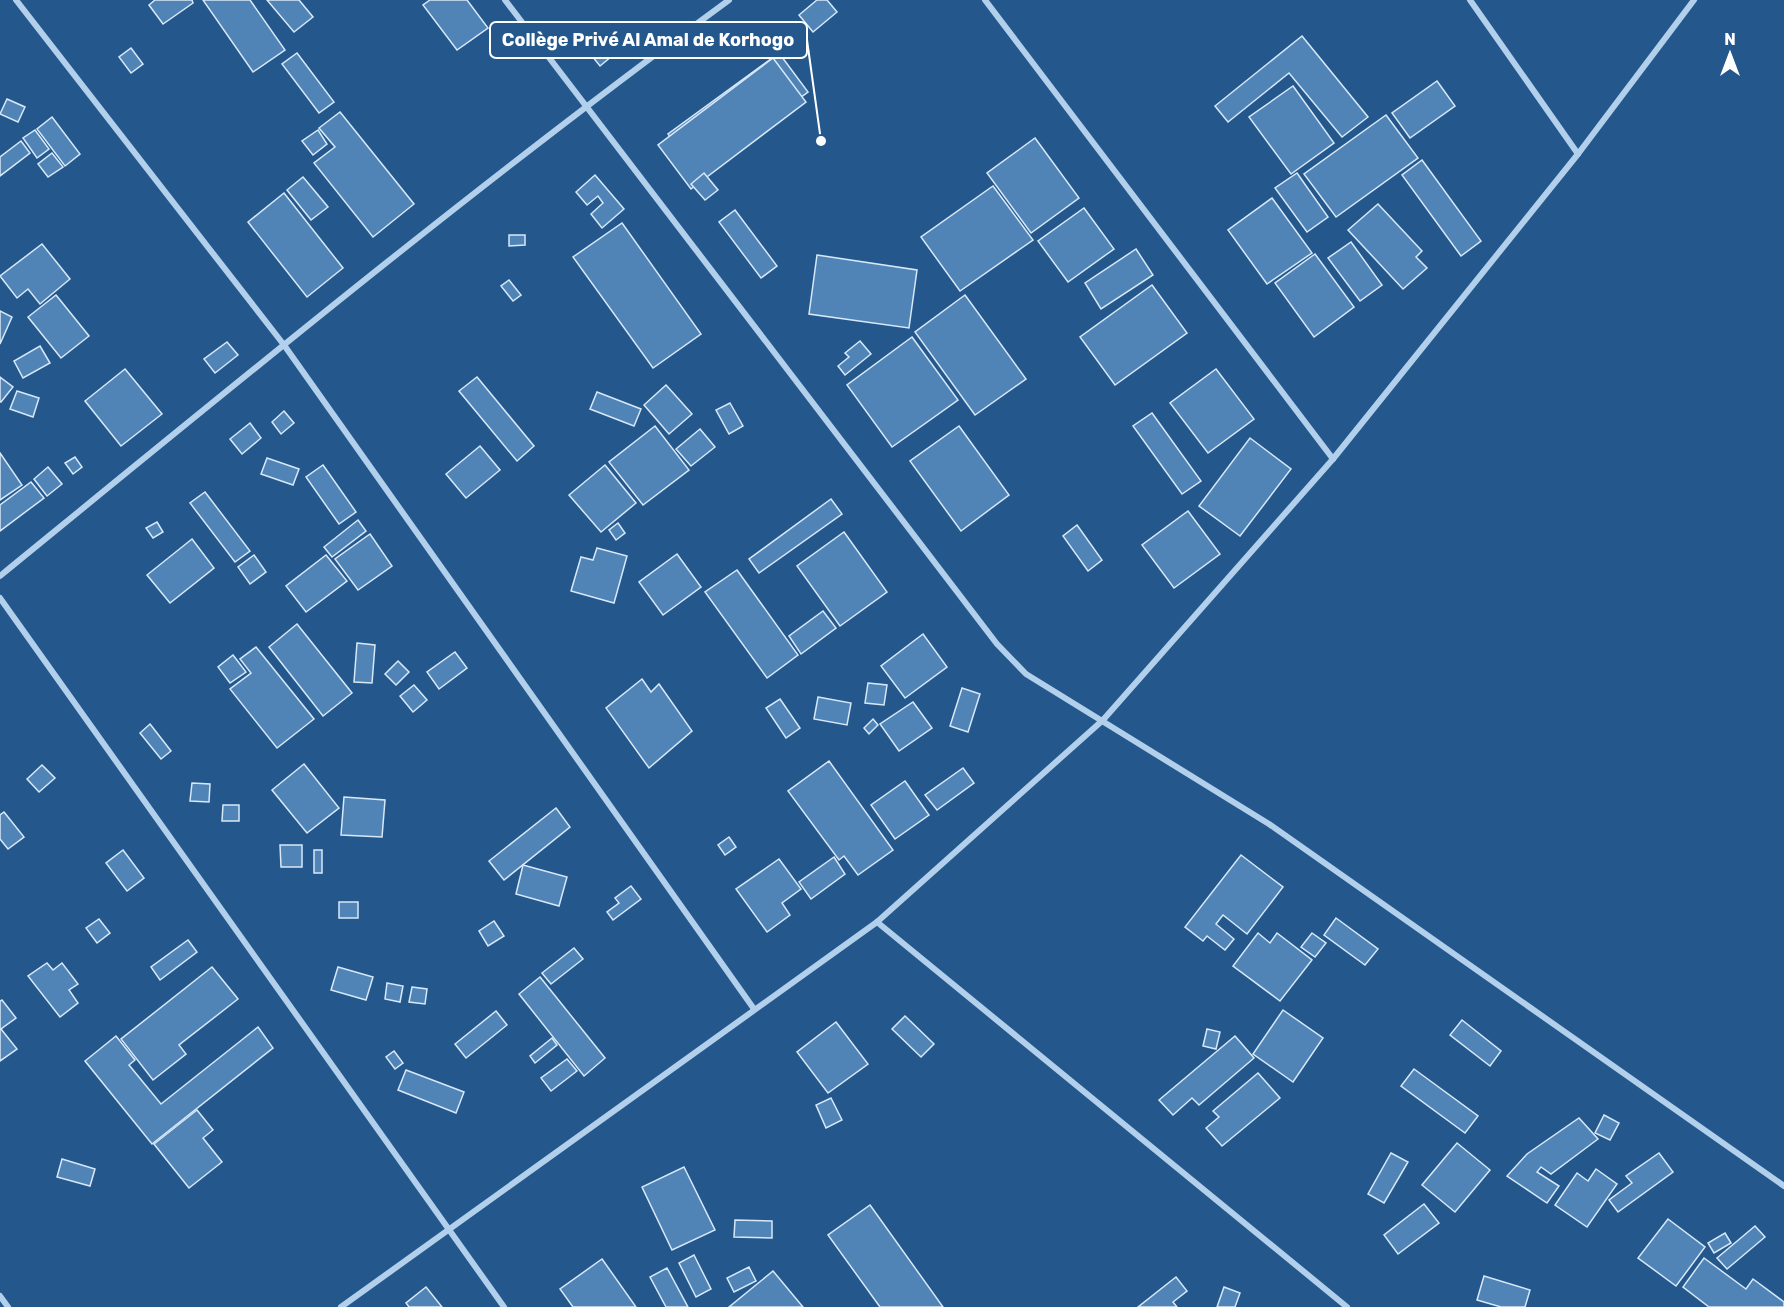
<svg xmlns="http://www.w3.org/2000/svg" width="1784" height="1307" font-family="Rubik,sans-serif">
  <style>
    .building { fill: #5084b6; stroke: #d7e8f8; stroke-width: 1.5 }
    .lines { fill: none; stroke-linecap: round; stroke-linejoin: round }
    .minor { stroke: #b2d0eb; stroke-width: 6 }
    .leader { fill: none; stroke: #fff; stroke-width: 2 }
    .callout-dot { fill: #fff; stroke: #24588d; stroke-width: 2 }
    .callout { fill: #24588d; stroke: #fff; stroke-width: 2 }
    .callout-label { font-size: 18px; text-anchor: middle; font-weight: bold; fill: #fff }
  </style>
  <rect width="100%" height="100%" fill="#24588d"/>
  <!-- building -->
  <g class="building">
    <polygon points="155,0 192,0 193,3 163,24 149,5"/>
    <polygon points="203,0 250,0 285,50 253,72"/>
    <polygon points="267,0 299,0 313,17 294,32"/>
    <polygon points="430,0 467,0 488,28 457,50 423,5"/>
    <polygon points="817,0 827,0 837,12 813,32 799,15"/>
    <polygon points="613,22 629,42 600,66 584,46"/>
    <polygon points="1302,36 1368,117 1342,137 1289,73 1228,122 1215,106"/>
    <polygon points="131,48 143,64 131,73 119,57"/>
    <polygon points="297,53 334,102 319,113 282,64"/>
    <polygon points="779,53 808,92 697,173 668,134"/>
    <polygon points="773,58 806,102 691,189 658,145"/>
    <polygon points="1437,81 1455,106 1410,138 1392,113"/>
    <polygon points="1293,86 1334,143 1291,174 1249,117"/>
    <polygon points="7,99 25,107 18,122 0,114"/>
    <polygon points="340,112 414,204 373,237 314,163 335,147 319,128"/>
    <polygon points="1386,115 1418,158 1336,217 1304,174"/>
    <polygon points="52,117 80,154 65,166 37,129"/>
    <polygon points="35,130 49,149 37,158 23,138"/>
    <polygon points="318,130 327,144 313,155 302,141"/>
    <polygon points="1035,138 1079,198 1031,233 987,173"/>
    <polygon points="21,141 30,153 0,176 0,157"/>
    <polygon points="52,153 63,167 48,177 38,164"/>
    <polygon points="1422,160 1481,241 1461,256 1402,175"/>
    <polygon points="704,173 718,190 705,200 691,184"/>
    <polygon points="1297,173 1328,217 1307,232 1275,188"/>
    <polygon points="595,175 624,209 602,228 591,214 603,203 598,196 587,205 576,192"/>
    <polygon points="303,177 328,207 311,220 287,190"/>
    <polygon points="993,186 1033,240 960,291 921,237"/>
    <polygon points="284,193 343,268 307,297 248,222"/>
    <polygon points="1272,198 1312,253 1267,284 1228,230"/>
    <polygon points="1378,204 1422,251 1416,257 1427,268 1403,289 1348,230"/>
    <polygon points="1084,208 1114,249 1068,282 1038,241"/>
    <polygon points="735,210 777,266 761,278 719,222"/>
    <polygon points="622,223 701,334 653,368 573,257"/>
    <polygon points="509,235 525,235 525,245 509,246"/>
    <polygon points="1351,242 1382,285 1360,301 1328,258"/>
    <polygon points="42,244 70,279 40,304 28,289 17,298 0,276"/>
    <polygon points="1136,249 1153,275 1101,309 1085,283"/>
    <polygon points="1315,254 1354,307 1314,337 1275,283"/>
    <polygon points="817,255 917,270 909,328 809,314"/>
    <polygon points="509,280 521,295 513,301 501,286"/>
    <polygon points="1152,285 1187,333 1115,385 1080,337"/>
    <polygon points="56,295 89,336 61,358 28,317"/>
    <polygon points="965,295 1026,379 975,415 915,332"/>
    <polygon points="0,311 12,317 0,344"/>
    <polygon points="912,337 958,400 892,447 847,385"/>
    <polygon points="860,341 871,354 845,375 838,366 849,357 845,353"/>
    <polygon points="227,342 238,355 215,373 204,359"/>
    <polygon points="40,346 50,363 23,378 14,361"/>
    <polygon points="125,369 162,414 121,446 85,401"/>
    <polygon points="1216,369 1254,419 1208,453 1170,403"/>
    <polygon points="0,377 13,387 1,402 0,402"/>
    <polygon points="477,377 534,446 517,461 459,391"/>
    <polygon points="666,385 692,414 669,434 644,405"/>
    <polygon points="17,391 39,398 33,417 10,409"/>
    <polygon points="597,392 641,409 634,426 590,409"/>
    <polygon points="730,403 743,426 729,434 716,410"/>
    <polygon points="284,411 294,423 281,434 272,422"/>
    <polygon points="1152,413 1201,481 1182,494 1133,426"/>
    <polygon points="250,423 261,438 242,454 230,439"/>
    <polygon points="655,426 689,470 643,505 609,462"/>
    <polygon points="959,426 1009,495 961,531 910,461"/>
    <polygon points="700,429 715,447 691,466 676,449"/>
    <polygon points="1250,438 1291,469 1240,536 1199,506"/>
    <polygon points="480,446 500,470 466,498 446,474"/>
    <polygon points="0,453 22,485 0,500"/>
    <polygon points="75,457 82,467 73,474 65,463"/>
    <polygon points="267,458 299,469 293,485 261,474"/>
    <polygon points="323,465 356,512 339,524 306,477"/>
    <polygon points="605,465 636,503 601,532 569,495"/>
    <polygon points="48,467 62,484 47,496 34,479"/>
    <polygon points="31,482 44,498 0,531 0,505"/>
    <polygon points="205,492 250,551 235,562 190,503"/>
    <polygon points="831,499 842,514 759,573 749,559"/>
    <polygon points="1188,511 1220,554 1174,588 1142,545"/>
    <polygon points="358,520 366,531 332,557 324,547"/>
    <polygon points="157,522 163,532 153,538 146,528"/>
    <polygon points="618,523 625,533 616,540 609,530"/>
    <polygon points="1077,525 1102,560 1088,571 1063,536"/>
    <polygon points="844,532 887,592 840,626 797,566"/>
    <polygon points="370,534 392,566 358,590 335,559"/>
    <polygon points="192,539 214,568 170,603 147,575"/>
    <polygon points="597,548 627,556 614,603 571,591 581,557 593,560"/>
    <polygon points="677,554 701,587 663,615 639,582"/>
    <polygon points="254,555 266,572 250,584 238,567"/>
    <polygon points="326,555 347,581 306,612 286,586"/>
    <polygon points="737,570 798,655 767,678 705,592"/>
    <polygon points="823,611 836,628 801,654 789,636"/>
    <polygon points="297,624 352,693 323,716 269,647"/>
    <polygon points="923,634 947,667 905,698 881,666"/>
    <polygon points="357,643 375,645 372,683 354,682"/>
    <polygon points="256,647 314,719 277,748 230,689 251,673 240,659"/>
    <polygon points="455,652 467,668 439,689 427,672"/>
    <polygon points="233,655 246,672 230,683 218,667"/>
    <polygon points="398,661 409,672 396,685 385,674"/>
    <polygon points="642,679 651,692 659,684 692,731 649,768 606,708"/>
    <polygon points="868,683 887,685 884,705 865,703"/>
    <polygon points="414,685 427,700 413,712 400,696"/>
    <polygon points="962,688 980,694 968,732 950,726"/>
    <polygon points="818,697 851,703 847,725 814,719"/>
    <polygon points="780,699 800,728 786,738 766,708"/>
    <polygon points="913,702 932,728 899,751 880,724"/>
    <polygon points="873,719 878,725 869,734 864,728"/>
    <polygon points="150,724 171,751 161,759 140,733"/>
    <polygon points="829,761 893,850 858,875 844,856 839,860 788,791"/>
    <polygon points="304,764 339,808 307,833 272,790"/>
    <polygon points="42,765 55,778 39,792 27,779"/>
    <polygon points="963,768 974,783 937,810 925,795"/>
    <polygon points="905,781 929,815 895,839 871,805"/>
    <polygon points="192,783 210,784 209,802 190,801"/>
    <polygon points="344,797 385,800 382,837 341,835"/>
    <polygon points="223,805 239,805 239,821 222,821"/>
    <polygon points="556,808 570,827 504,880 489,861"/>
    <polygon points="4,812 24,837 8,849 0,839 0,815"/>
    <polygon points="729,837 736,847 725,855 718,845"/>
    <polygon points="280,845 302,845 302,867 281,867"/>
    <polygon points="123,850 144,878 127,891 106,863"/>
    <rect x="314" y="850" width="8" height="23"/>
    <polygon points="1241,855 1283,887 1247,934 1223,915 1216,924 1234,939 1225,950 1207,936 1203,941 1185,927"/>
    <polygon points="834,857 845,874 811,899 799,882"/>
    <polygon points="779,859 801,889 782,903 790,915 767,932 736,889"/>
    <polygon points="523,865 567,877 559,906 516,894"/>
    <polygon points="631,886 641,899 613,920 607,912 619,903 615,898"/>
    <rect x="339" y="902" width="19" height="16"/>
    <polygon points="1336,918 1378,949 1365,965 1324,935"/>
    <polygon points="99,919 110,933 97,943 86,928"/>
    <polygon points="494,921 504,936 488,946 479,931"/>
    <polygon points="1258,933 1270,943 1277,933 1312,960 1280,1001 1233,966"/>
    <polygon points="1312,933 1326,943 1315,957 1301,947"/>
    <polygon points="188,940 197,952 160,980 151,967"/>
    <polygon points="574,948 583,959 551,984 542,973"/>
    <polygon points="47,963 53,970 62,963 78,984 69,990 78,1003 60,1017 28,976"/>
    <polygon points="212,967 238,999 179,1045 186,1054 153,1080 121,1039"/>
    <polygon points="338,967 373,977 366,1000 331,990"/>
    <polygon points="540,977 605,1058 584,1076 519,994"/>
    <polygon points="387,983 403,986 400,1002 385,999"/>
    <polygon points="412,987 427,989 425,1004 409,1002"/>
    <polygon points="2,1000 16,1018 1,1029 17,1049 0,1061 0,1001"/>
    <polygon points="1283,1010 1323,1038 1293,1082 1253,1054"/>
    <polygon points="496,1011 507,1025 466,1058 455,1044"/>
    <polygon points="905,1016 934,1044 921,1057 892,1029"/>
    <polygon points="1462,1020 1501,1051 1490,1066 1450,1035"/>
    <polygon points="836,1022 868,1064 828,1093 797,1052"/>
    <polygon points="258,1027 273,1048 152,1144 85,1061 116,1036 135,1060 129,1065 161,1104"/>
    <polygon points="1207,1029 1220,1032 1216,1049 1203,1046"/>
    <polygon points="1235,1036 1254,1058 1199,1105 1192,1098 1173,1115 1159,1100"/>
    <polygon points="552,1038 557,1045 535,1063 530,1056"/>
    <polygon points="394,1051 403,1063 395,1069 386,1057"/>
    <polygon points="567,1059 577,1071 551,1091 541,1078"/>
    <polygon points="1414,1069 1478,1116 1465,1133 1401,1086"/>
    <polygon points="406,1070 464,1092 456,1113 398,1090"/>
    <polygon points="1258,1073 1280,1098 1222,1146 1206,1128 1219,1117 1213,1111"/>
    <polygon points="831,1098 842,1120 826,1128 816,1105"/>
    <polygon points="197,1110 213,1130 203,1138 222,1162 189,1188 154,1144"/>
    <polygon points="1604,1115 1619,1123 1610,1140 1595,1133"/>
    <polygon points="1579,1118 1598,1139 1551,1174 1541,1167 1537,1172 1559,1186 1547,1203 1507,1176 1527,1154"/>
    <polygon points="1457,1143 1490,1170 1455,1212 1422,1185"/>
    <polygon points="1391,1153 1408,1162 1384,1203 1368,1194"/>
    <polygon points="1659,1153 1673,1172 1618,1212 1609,1200 1632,1183 1626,1176"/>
    <polygon points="62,1159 95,1169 90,1186 57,1177"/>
    <polygon points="684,1167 715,1230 672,1250 642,1187"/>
    <polygon points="1596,1169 1617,1184 1587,1227 1555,1205 1577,1173 1588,1181"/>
    <polygon points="1424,1204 1439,1223 1398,1254 1384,1235"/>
    <polygon points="870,1205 943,1307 880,1307 828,1235"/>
    <polygon points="1668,1219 1705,1247 1676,1286 1638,1258"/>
    <polygon points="735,1220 772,1221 772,1238 734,1237"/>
    <polygon points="1755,1226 1765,1237 1727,1269 1717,1258"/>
    <polygon points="1725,1233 1731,1243 1714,1253 1708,1243"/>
    <polygon points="694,1255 711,1289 696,1297 679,1263"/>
    <polygon points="1704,1258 1746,1289 1753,1279 1784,1302 1784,1307 1709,1307 1683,1287"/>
    <polygon points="602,1259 636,1307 573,1307 560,1289"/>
    <polygon points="749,1267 756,1281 734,1292 727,1278"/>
    <polygon points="667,1268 688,1307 666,1307 650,1277"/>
    <polygon points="773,1271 803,1307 729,1307"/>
    <polygon points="1484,1276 1530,1290 1525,1307 1501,1307 1477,1300"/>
    <polygon points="1176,1277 1187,1291 1173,1302 1177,1307 1138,1307"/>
    <polygon points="426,1287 442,1307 409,1307 406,1303"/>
    <polygon points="1224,1287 1240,1293 1235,1307 1217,1307"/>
  </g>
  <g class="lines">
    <!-- minor -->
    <g class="minor">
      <polyline points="16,0 284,345 754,1009"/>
      <polyline points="505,0 997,644 1026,674 1269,824 1784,1186"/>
      <polyline points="985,0 1333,459"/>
      <polyline points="1470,0 1578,154"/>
      <path d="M0 576C240 380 479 183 729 0"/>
      <polyline points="0,598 504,1307"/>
      <polyline points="877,922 1347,1307"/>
      <polyline points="0,1296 8,1307"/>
      <polyline points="341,1307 877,922 1103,720 1333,459 1578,154 1694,0"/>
    </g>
  </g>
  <!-- callouts -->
  <path class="leader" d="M821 141L807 40"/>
  <circle class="callout-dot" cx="821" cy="141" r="6"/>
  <rect class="callout" x="490" y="22" width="317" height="36" rx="6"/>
  <g class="callout-label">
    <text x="648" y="46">Collège Privé Al Amal de Korhogo</text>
  </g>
  <!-- north arrow -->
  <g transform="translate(1730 54)" stroke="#24588d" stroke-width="4.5" paint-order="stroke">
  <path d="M0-4.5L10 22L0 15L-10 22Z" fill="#ffffff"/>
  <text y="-9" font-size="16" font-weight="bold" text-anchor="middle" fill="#ffffff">N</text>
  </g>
</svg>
